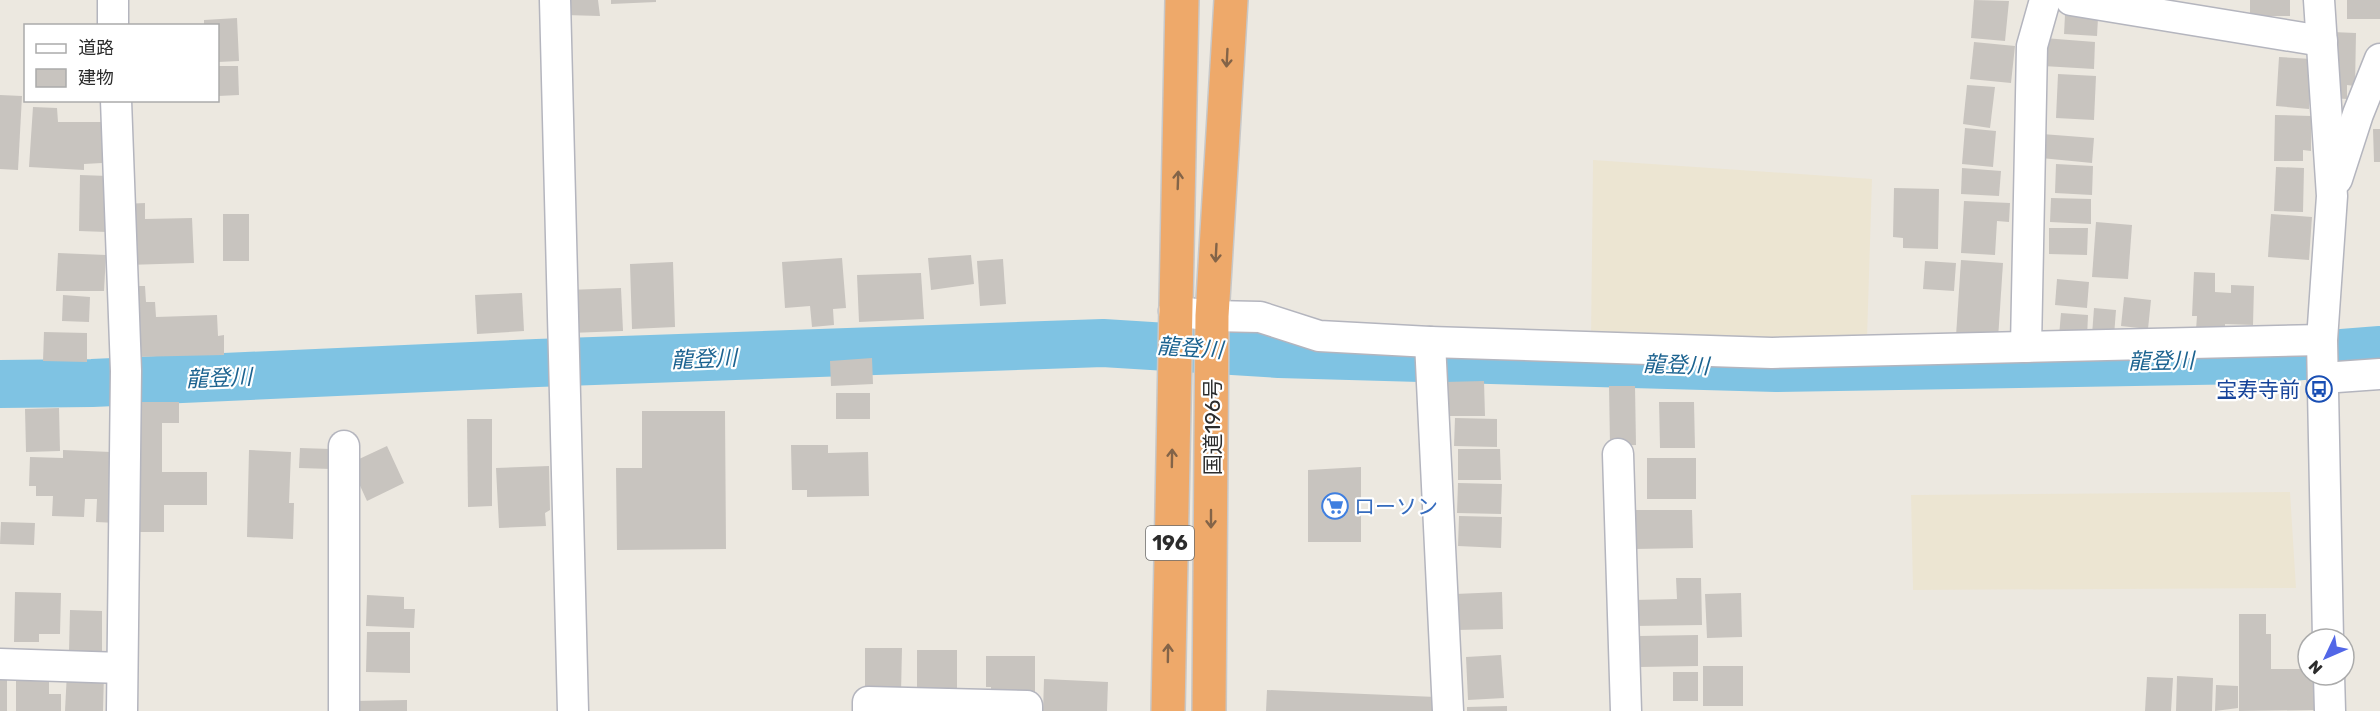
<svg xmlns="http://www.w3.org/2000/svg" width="2380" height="711" font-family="Rubik,'Noto Sans JP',sans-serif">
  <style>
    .education { fill: #ece5d2 }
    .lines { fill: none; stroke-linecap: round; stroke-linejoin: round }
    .river { stroke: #7fc3e3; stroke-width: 48 }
    .building { fill: #c8c4bf }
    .minor-casing { stroke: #b4b5be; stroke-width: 33 }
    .highway-casing { stroke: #c8c8c8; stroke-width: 36 }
    .minor { stroke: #fff; stroke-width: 30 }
    .highway { stroke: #eea96a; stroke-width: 33 }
    .oneway { stroke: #836448 }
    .labels { text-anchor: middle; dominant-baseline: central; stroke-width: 4.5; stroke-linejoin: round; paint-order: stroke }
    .shield { fill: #fff; stroke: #6b6b6b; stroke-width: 1.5 }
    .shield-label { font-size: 20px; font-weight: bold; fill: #2c2c2c }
    .transit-label { font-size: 21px; fill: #164399; stroke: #fff; text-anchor: end }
    .street-label { font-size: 21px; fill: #2c2c2c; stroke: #fff }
    .shop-label { font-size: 21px; fill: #366cbe; stroke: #fff; text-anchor: start }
    .water-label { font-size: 22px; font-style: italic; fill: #1c6390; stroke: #fff }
  </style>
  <rect width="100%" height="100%" fill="#ece8e0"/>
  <!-- education -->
  <g class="education">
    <polygon points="1593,160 1872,179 1867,339 1591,336"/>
    <polygon points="2290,492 2296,588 1913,590 1911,495"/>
  </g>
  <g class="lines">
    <!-- river -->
    <polyline class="river" points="0,384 92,383 537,363 1103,343 1279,354 1776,368 2252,360 2380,350"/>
  </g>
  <!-- building -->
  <g class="building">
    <polygon points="564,0 598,0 600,16 565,15"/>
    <polygon points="611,0 656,0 656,2 611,4"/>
    <polygon points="1974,0 2009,1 2005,41 1971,38"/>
    <rect x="2250" y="0" width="40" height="16"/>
    <rect x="2347" y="0" width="33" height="19"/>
    <polygon points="2065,15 2098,18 2097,36 2064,34"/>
    <polygon points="237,18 239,61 218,62 218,26 204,26 204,20"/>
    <polygon points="2332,32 2356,33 2355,86 2347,85 2347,99 2330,98"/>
    <polygon points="2044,38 2095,42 2094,69 2043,66"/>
    <polygon points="1974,42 2015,46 2011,83 1970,79"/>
    <polygon points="2279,57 2312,59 2309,109 2276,106"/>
    <polygon points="218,66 238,66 239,95 218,96"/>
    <polygon points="2058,74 2096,76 2094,120 2056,118"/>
    <polygon points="1967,85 1995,87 1990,128 1963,124"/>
    <polygon points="0,95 22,96 18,170 0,169"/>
    <polygon points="33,107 57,108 58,122 103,122 102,163 84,164 84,170 29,167"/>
    <polygon points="2275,115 2311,116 2311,151 2303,150 2303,161 2274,161"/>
    <polygon points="1965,128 1996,131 1993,167 1962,164"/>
    <polygon points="2373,129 2380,129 2380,162 2374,162"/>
    <polygon points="2042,134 2094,138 2092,163 2041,158"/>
    <polygon points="2056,164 2093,166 2092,195 2055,193"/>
    <polygon points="2276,167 2304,168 2303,212 2274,211"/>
    <polygon points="1962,168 2001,171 1999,196 1961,194"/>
    <polygon points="80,175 108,176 107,232 79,231"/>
    <polygon points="1894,188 1939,189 1938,249 1903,248 1903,238 1893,237"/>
    <polygon points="2051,198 2091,199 2091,224 2050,222"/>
    <polygon points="1964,201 2010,203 2009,222 1997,221 1995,255 1961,253"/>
    <polygon points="145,203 145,219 192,218 194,263 126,265 124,204"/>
    <rect x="223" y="214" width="26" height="47"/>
    <polygon points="2271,214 2312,217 2309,260 2268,257"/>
    <polygon points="2096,222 2132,225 2128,279 2092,277"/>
    <polygon points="2049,228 2088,228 2087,255 2049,254"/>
    <polygon points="58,253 106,255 104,291 56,291"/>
    <polygon points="971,255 974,284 931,290 928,258"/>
    <polygon points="842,258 846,308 833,309 834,325 812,327 810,306 785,308 782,262"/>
    <polygon points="1003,259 1006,304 980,306 977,261"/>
    <polygon points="1961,260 2003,263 1998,339 1956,336"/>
    <polygon points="1925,261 1956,263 1954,291 1923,289"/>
    <polygon points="673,262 675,327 632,329 630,264"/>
    <polygon points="2194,272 2215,273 2215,292 2231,293 2231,285 2254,286 2253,325 2225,324 2225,331 2196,330 2197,316 2192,316"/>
    <polygon points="921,273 924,319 859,322 857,275"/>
    <polygon points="2057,279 2089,282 2087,308 2055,305"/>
    <polygon points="130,286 145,286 146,302 155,302 156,317 217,315 218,336 224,335 224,355 132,357"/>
    <polygon points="621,288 623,331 570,333 568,290"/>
    <polygon points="522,293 524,331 477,334 475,295"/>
    <polygon points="63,295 90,297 89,322 62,321"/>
    <polygon points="2124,297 2151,300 2148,329 2121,326"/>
    <polygon points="2094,308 2116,310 2114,336 2092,335"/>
    <polygon points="2061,313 2088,315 2087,338 2059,336"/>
    <polygon points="44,332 87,333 87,362 43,361"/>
    <polygon points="872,358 873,384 831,386 830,361"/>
    <polygon points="1484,381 1485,416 1445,416 1444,382"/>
    <polygon points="1609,386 1635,386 1636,445 1610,446"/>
    <rect x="836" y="393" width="34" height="26"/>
    <polygon points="135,402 179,402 179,423 162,423 162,472 207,472 207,505 164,505 164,532 135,532"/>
    <polygon points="1659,402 1694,402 1695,448 1660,448"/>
    <polygon points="59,408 60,451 26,452 25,409"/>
    <polygon points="642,411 725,411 726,549 617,550 616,468 642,468"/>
    <polygon points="1455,418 1497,419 1497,447 1454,446"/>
    <polygon points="467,419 492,419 492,506 468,507"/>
    <polygon points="791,445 828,445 828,453 868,452 869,496 807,497 807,490 792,490"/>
    <polygon points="387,446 404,483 367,501 352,468 360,465 357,460"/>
    <polygon points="300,448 331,449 331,469 299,468"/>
    <polygon points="1458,449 1500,449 1501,480 1458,480"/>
    <polygon points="63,450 111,452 117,523 96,522 97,499 85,499 84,517 52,516 53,496 36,496 36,486 29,486 30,457 63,458"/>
    <polygon points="249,450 291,452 289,503 294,503 293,539 247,537"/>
    <rect x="1647" y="458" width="49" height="41"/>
    <polygon points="549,466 550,510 545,513 546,526 499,528 496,468"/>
    <polygon points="1361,467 1361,542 1308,542 1308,470"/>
    <polygon points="1458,483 1502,484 1501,514 1457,513"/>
    <polygon points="1633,510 1692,510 1693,548 1634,549"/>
    <polygon points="1459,516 1502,517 1501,548 1458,546"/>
    <polygon points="1,522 35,523 34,545 0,544"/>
    <polygon points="1676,578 1701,578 1702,625 1634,626 1633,600 1677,599"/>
    <polygon points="15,592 61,593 60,634 39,634 39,642 14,642"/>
    <polygon points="1502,592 1503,629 1456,630 1455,594"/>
    <polygon points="1741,593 1742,637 1707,638 1705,594"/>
    <polygon points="367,595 404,597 404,609 415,609 414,628 366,626"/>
    <polygon points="70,610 102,611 102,652 69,651"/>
    <polygon points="2239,614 2266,614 2266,634 2271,634 2271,669 2308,669 2308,675 2316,675 2316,710 2239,711"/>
    <polygon points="367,632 410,632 410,673 366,672"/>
    <polygon points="1698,635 1698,666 1640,667 1639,636"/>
    <polygon points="865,648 902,648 901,694 865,693"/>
    <rect x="917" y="650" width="40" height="45"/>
    <polygon points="1501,655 1504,698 1468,700 1466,657"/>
    <polygon points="986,656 1035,656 1035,698 991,698 991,687 986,687"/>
    <rect x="1703" y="666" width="40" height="40"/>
    <polygon points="16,671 49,671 49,694 61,694 61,711 16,711"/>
    <polygon points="67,672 104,674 103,711 65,711"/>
    <rect x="1673" y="672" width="25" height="29"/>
    <rect x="0" y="676" width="7" height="35"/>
    <polygon points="2177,676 2213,678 2212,711 2176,711"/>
    <polygon points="2147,677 2173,678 2171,711 2145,711"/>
    <polygon points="1044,679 1108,682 1107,711 1043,711"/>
    <polygon points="2216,685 2238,686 2238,708 2215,711"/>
    <polygon points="1267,690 1436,697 1437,711 1266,711"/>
    <polygon points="407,700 407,711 353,711 353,701"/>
    <polygon points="1507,706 1507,711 1467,711 1467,707"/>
  </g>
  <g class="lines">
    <!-- minor casing -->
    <g class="minor-casing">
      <g id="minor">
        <polyline points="113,0 113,26"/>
        <polyline points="555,0 573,711"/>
        <polyline points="2071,0 2322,41"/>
        <polyline points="2319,0 2332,196 2322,340 2328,639"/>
        <polyline points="116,100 126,371 122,711"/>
        <polyline points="2337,179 2358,114 2380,59"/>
        <polyline points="1174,311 1212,316 1260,317 1319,336 1430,342 1772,353 2322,340"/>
        <polyline points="1430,342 1448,711"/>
        <polyline points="2026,347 2032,46 2045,0"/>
        <polyline points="2323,378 2380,374"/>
        <polyline points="344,446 344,711"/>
        <polyline points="1618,454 1626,711"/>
        <polyline points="0,664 122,668"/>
        <polyline points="2329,675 2330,711"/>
        <polyline points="868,711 868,702 1027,706 1027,711"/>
      </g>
    </g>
    <!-- highway casing -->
    <g class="highway-casing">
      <g id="highway">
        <polyline points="1168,711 1182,0"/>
        <polyline points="1209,711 1212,316 1231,0"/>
      </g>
    </g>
    <!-- minor -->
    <use href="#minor" class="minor"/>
    <!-- highway -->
    <use href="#highway" class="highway"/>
  </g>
  <!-- one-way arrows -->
  <defs><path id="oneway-shaft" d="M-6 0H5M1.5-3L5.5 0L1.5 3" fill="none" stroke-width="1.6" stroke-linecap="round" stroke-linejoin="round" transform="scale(1.5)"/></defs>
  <g class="oneway">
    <use href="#oneway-shaft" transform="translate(1227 58) rotate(93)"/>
    <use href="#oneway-shaft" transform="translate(1178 180) rotate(-88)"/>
    <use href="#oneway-shaft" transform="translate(1216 253) rotate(93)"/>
    <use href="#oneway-shaft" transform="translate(1172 458) rotate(-89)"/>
    <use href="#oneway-shaft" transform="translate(1211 519) rotate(90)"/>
    <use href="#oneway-shaft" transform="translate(1168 653) rotate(-89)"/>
  </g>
  <!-- icons -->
  <defs>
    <g id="bus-ring" transform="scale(1.35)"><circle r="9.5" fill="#fff" stroke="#1a4fb4" stroke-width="1.5"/><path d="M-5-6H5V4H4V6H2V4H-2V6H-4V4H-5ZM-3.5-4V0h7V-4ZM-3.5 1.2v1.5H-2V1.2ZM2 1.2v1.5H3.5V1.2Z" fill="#1a4fb4"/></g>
    <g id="supermarket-ring" transform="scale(1.35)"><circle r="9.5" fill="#fff" stroke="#3f7fe0" stroke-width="1.5"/><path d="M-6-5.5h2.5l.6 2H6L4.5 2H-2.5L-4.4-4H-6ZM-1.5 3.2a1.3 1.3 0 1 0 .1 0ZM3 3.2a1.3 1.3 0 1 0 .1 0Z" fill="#3f7fe0"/></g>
  </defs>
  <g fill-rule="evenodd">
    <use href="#bus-ring" x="2319" y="389"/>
    <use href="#supermarket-ring" x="1335" y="506"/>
  </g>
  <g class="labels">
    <!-- shield labels -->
    <rect class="shield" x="1146" y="526" width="48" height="34" rx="4.5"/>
    <g class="shield-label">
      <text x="1170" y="543">196</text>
    </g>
    <!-- transit labels -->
    <g class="transit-label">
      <text x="2300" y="389">宝寿寺前</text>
    </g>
    <!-- street labels -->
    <g class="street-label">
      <text transform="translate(1212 427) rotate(-90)">国道196号</text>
    </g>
    <!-- shop labels -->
    <g class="shop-label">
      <text x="1354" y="506">ローソン</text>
    </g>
    <!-- water labels -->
    <g class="water-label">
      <text transform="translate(1190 348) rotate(4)">龍登川</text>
      <text transform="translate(704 359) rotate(-2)">龍登川</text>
      <text transform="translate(2161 361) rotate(-1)">龍登川</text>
      <text transform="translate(1676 365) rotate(2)">龍登川</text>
      <text transform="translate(219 378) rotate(-2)">龍登川</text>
    </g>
  </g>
  <!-- legend -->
  <rect x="24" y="24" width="195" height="78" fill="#ffffff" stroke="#ababab" stroke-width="1.5"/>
  <rect x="36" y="44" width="30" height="9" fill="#ffffff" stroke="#ababab" stroke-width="1.5"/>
  <text x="78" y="54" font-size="18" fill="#2c2c2c">道路</text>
  <rect x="36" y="69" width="30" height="18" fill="#c8c4bf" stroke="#ababab" stroke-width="1.5"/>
  <text x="78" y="84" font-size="18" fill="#2c2c2c">建物</text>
  <!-- north arrow -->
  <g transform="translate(2326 657) rotate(226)"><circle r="28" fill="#ffffff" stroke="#ababab" stroke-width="1.5"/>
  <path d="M0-4.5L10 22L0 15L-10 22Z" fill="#5267e7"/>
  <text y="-9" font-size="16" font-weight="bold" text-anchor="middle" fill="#2c2c2c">N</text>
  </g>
</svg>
